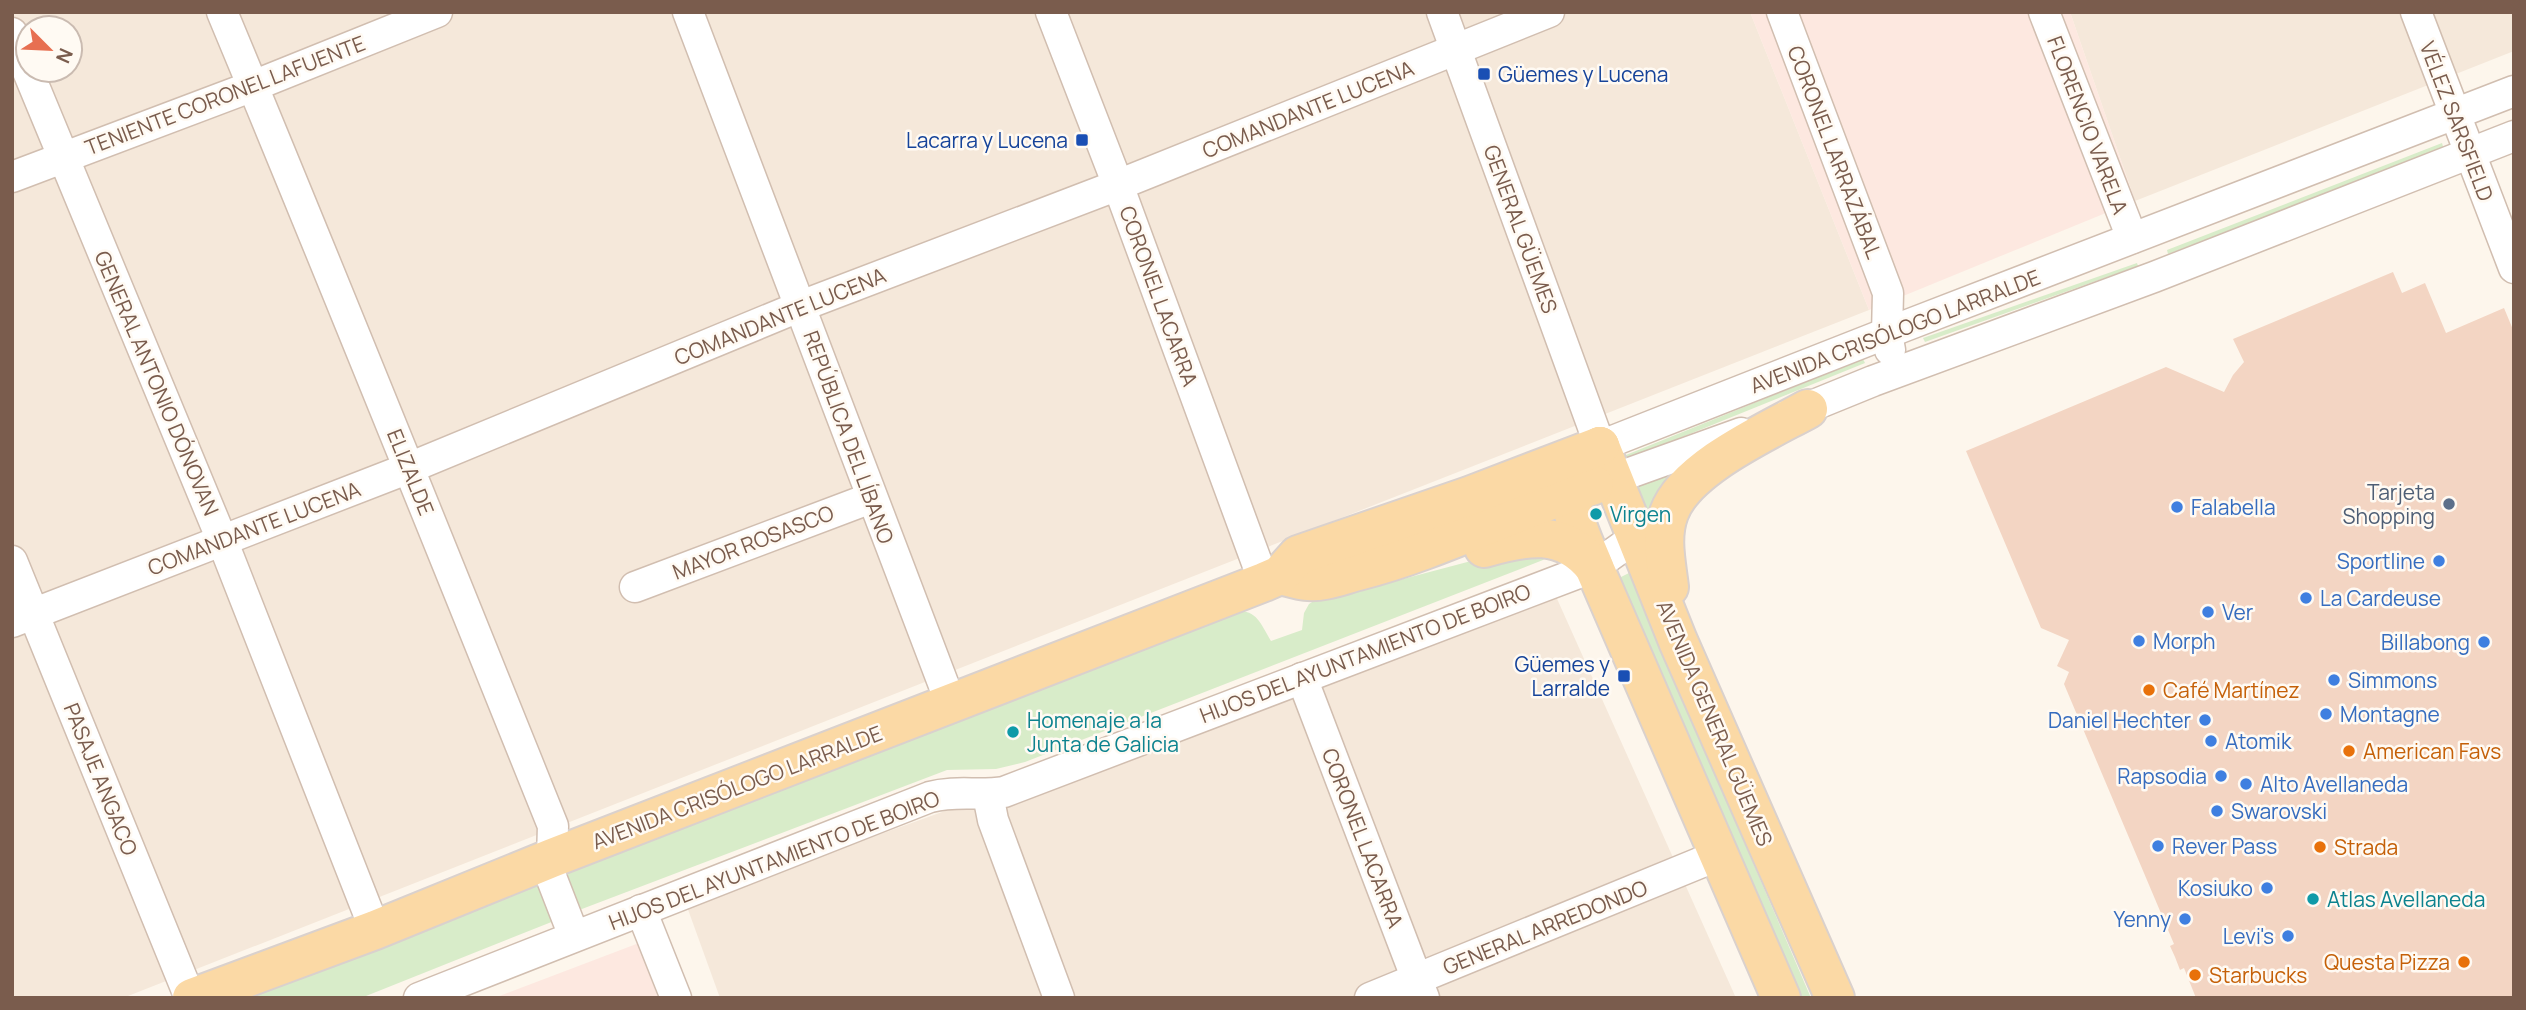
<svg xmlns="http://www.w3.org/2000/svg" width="2526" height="1010" font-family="Manrope,sans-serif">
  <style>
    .residential { fill: #f5e8da; fill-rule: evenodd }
    .commercial { fill: #fde8e0 }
    .green { fill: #d8ecc9 }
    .building { fill: #f3d5c3 }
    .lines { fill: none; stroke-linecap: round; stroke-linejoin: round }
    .minor-casing { stroke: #d1beb0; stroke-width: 33 }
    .major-casing { stroke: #dad1cd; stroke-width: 42 }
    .minor { stroke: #fff; stroke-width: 30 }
    .major { stroke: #fbd9a5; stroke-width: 38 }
    .transit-dot { fill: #1a4fb4; stroke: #fffaf3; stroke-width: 2.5 }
    .service-dot { fill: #5c6f8a; stroke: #fffaf3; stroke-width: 2.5 }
    .shop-dot { fill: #3f7fe0; stroke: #fffaf3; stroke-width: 2.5 }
    .culture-dot { fill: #0f9aa8; stroke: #fffaf3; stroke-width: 2.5 }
    .food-dot { fill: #e8710a; stroke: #fffaf3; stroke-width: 2.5 }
    .labels { text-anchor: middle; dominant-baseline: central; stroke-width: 5; stroke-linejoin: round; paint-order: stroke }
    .transit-label { font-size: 21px; fill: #164399; stroke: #fffaf3; text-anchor: end }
    .street-label { font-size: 21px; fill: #7a5c4d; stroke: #fffaf3 }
    .service-label { font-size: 21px; fill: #4e5e75; stroke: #fffaf3; text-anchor: end }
    .shop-label { font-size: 21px; fill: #366cbe; stroke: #fffaf3; text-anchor: start }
    .culture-label { font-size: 21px; fill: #0d838f; stroke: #fffaf3; text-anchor: start }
    .food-label { font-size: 21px; fill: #c56008; stroke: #fffaf3; text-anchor: start }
  </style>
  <rect width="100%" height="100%" fill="#fdf6ec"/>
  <!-- residential -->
  <g class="residential">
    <path d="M12 12H1750L1869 310 123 998H12ZM28 28H70V70H28Z"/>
    <polygon points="2070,12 2514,12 2514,51 2135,201"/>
    <polygon points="1554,592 1736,998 720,998 686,904"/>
  </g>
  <!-- commercial -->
  <g class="commercial">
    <polygon points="1750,12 2070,12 2135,201 1869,310"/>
    <polygon points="639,943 658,998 494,998"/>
  </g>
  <!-- green -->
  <g class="green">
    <polygon points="2442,143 2444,150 2168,254 2167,250"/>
    <polygon points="2137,263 2138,266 1925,342 1923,338"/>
    <polygon points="1863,359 1865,363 1623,461 1621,457"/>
    <polygon points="1738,443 1656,532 1626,483"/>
    <path d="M1524 547 1546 557 1543 560 1025 762 996 769 947 770 574 912 562 881 568 873 1231 611C1257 609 1259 621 1271 641L1302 630 1304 613 1309 604 1317 599 1354 592Z"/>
    <polygon points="1629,573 1811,998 1798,998 1617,579"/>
    <polygon points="536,883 543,887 554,921 361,998 245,998"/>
  </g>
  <!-- building -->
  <polygon class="building" points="2393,272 2402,293 2425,283 2446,333 2504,308 2514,332 2514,998 2196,998 2184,968 2180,970 2175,957 2170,946 2174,944 2064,684 2069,672 2057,666 2069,640 2041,628 1966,451 2166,367 2224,392 2233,375 2244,362 2233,339"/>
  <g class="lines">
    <!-- minor casing -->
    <g class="minor-casing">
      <g id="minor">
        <path d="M222 12C335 283 444 555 553 826L552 858 548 869 574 936"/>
        <polyline points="688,12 951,704"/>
        <polyline points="1051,12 1118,185 1264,582"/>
        <polyline points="1442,12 1600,446 1905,326 2514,91"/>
        <polyline points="1782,12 1888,293 1887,334 1890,350"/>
        <polyline points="2044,12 2132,238"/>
        <polyline points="2416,12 2514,268"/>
        <polyline points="12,33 222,540 375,930"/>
        <polyline points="12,177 253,86 437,12"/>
        <polyline points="1787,416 1873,381 2154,277 2514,136"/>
        <polyline points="1613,479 1741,433"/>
        <polyline points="12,561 190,998"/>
        <polyline points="635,587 871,498"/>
        <polyline points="12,622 409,468 801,306 1118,185 1549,12"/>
        <polyline points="1302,678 1424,998"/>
        <polyline points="988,795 993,820 1059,998"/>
        <polyline points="641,910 676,998"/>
        <path d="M419 998 930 797C955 790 979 796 1004 792L1594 567 1636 537"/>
        <polyline points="1370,998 1719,855"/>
      </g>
    </g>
    <!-- major casing -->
    <g class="major-casing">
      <g id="major">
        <path d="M1600 446C1593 453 1581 461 1576 470 1561 500 1583 539 1594 567L1781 998"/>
        <polyline points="1600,446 1678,641 1835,998"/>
        <path d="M1484 548C1526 536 1563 528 1594 567"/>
        <path d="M1280 575C1289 577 1298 580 1306 581 1323 583 1342 575 1358 571 1440 550 1514 510 1594 485"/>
        <path d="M1669 587C1666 562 1660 537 1669 513 1685 468 1768 431 1808 409"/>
        <polyline points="192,998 375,930 552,858 1264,582 1280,575 1298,555 1469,496 1600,446"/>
      </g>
    </g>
    <!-- minor -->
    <use href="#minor" class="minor"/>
    <!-- major -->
    <use href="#major" class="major"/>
  </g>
  <!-- markers -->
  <g class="transit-dot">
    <rect x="1477" y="67" width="14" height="14" rx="3.5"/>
    <rect x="1075" y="133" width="14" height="14" rx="3.5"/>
    <rect x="1617" y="669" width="14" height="14" rx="3.5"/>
  </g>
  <circle class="service-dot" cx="2449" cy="504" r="7"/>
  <g class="shop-dot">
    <circle cx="2177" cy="507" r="7"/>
    <circle cx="2439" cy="561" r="7"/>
    <circle cx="2306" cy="598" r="7"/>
    <circle cx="2208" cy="612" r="7"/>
    <circle cx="2139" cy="641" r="7"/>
    <circle cx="2484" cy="642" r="7"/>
    <circle cx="2334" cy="680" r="7"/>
    <circle cx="2326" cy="714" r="7"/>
    <circle cx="2205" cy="720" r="7"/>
    <circle cx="2211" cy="741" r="7"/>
    <circle cx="2221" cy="776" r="7"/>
    <circle cx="2246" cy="784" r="7"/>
    <circle cx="2217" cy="811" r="7"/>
    <circle cx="2158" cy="846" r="7"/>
    <circle cx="2267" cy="888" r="7"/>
    <circle cx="2185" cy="919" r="7"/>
    <circle cx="2288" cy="936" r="7"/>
  </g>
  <g class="culture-dot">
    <circle cx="1596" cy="514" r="7"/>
    <circle cx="1013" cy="732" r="7"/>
    <circle cx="2313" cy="899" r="7"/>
  </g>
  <g class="food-dot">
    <circle cx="2149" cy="690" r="7"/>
    <circle cx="2349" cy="751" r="7"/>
    <circle cx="2320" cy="847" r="7"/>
    <circle cx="2464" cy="962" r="7"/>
    <circle cx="2195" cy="975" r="7"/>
  </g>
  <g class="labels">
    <!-- transit labels -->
    <g class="transit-label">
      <text x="1498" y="74" text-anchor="start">Güemes y Lucena</text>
      <text x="1068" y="140">Lacarra y Lucena</text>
      <text x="1610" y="664">Güemes y<tspan x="1610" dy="24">Larralde</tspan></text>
    </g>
    <!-- street labels -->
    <g class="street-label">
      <text transform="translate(225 95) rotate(-21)">TENIENTE CORONEL LAFUENTE</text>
      <text transform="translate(1308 109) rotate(-22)">COMANDANTE LUCENA</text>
      <text transform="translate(2457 121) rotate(69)">VÉLEZ SARSFIELD</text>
      <text transform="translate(2088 125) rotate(69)">FLORENCIO VARELA</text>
      <text transform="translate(1835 152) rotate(69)">CORONEL LARRAZÁBAL</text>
      <text transform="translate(1521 229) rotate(70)">GENERAL GÜEMES</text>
      <text transform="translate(1159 296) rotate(70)">CORONEL LACARRA</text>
      <text transform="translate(780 316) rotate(-22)">COMANDANTE LUCENA</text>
      <text transform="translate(1895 331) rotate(-21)">AVENIDA CRISÓLOGO LARRALDE</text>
      <text transform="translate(157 383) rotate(67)">GENERAL ANTONIO DÓNOVAN</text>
      <text transform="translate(849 437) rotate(70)">REPÚBLICA DEL LÍBANO</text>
      <text transform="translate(411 472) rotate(68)">ELIZALDE</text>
      <text transform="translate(254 528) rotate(-21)">COMANDANTE LUCENA</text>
      <text transform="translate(753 542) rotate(-21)">MAYOR ROSASCO</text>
      <text transform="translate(1365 653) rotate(-21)">HIJOS DEL AYUNTAMIENTO DE BOIRO</text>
      <text transform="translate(1715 723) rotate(67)">AVENIDA GENERAL GÜEMES</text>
      <text transform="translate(101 779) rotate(68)">PASAJE ANGACO</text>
      <text transform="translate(737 787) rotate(-21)">AVENIDA CRISÓLOGO LARRALDE</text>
      <text transform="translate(1363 838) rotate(69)">CORONEL LACARRA</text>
      <text transform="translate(774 860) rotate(-21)">HIJOS DEL AYUNTAMIENTO DE BOIRO</text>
      <text transform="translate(1545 927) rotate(-22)">GENERAL ARREDONDO</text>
    </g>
    <!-- service labels -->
    <g class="service-label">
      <text x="2435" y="492">Tarjeta<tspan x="2435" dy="24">Shopping</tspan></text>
    </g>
    <!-- shop labels -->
    <g class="shop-label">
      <text x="2191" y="507">Falabella</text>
      <text x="2425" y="561" text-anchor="end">Sportline</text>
      <text x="2320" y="598">La Cardeuse</text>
      <text x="2222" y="612">Ver</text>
      <text x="2153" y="641">Morph</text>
      <text x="2470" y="642" text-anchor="end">Billabong</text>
      <text x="2348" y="680">Simmons</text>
      <text x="2340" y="714">Montagne</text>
      <text x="2191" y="720" text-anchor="end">Daniel Hechter</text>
      <text x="2225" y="741">Atomik</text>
      <text x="2207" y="776" text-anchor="end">Rapsodia</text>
      <text x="2260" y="784">Alto Avellaneda</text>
      <text x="2231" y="811">Swarovski</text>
      <text x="2172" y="846">Rever Pass</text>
      <text x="2253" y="888" text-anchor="end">Kosiuko</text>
      <text x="2171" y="919" text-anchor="end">Yenny</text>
      <text x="2274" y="936" text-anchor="end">Levi's</text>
    </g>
    <!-- culture labels -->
    <g class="culture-label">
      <text x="1610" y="514">Virgen</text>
      <text x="1027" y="720">Homenaje a la<tspan x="1027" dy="24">Junta de Galicia</tspan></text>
      <text x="2327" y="899">Atlas Avellaneda</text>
    </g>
    <!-- food labels -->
    <g class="food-label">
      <text x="2163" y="690">Café Martínez</text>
      <text x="2363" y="751">American Favs</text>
      <text x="2334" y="847">Strada</text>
      <text x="2450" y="962" text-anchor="end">Questa Pizza</text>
      <text x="2209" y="975">Starbucks</text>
    </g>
  </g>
  <!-- border -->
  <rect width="2526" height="1010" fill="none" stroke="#7a5c4d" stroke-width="28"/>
  <!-- north arrow -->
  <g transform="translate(49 49) rotate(114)"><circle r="33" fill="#fffaf3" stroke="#cabbb1" stroke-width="2"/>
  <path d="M0-5L12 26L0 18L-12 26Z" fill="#e76f51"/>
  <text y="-10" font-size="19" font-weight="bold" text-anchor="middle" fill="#7a5c4d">N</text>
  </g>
</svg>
